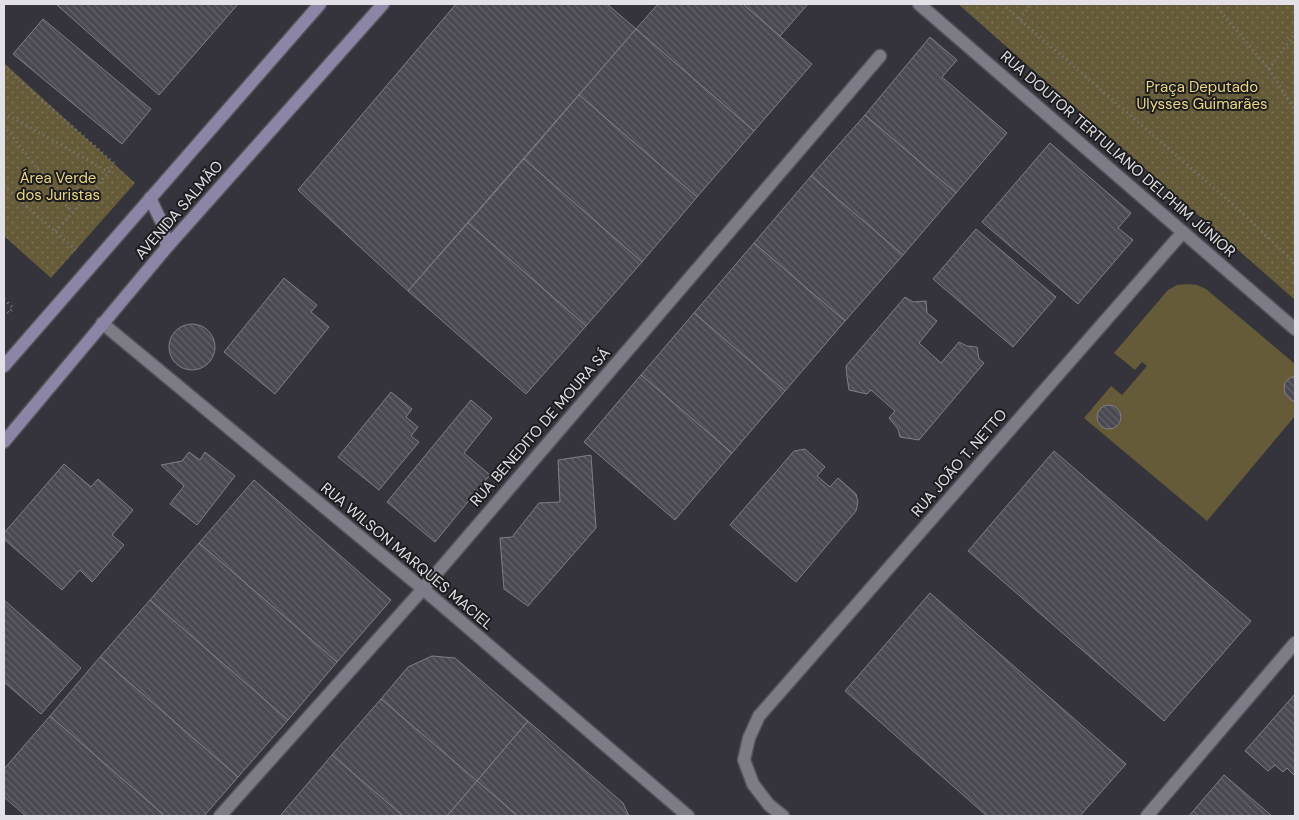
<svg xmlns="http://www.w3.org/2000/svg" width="1299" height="820" font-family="'DM Sans',sans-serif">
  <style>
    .grass { fill: #655b39 }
    .park { fill: url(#park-dots) }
    .building { fill: url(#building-back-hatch); stroke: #807e87 }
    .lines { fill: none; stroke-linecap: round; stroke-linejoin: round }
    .street-casing { stroke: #545259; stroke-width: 15 }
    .secondary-casing { stroke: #545259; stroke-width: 15 }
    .path { stroke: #7a787f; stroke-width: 3; stroke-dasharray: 1 4; stroke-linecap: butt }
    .street { stroke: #7d7b85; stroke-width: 12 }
    .secondary { stroke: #8d85a5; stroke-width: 12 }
    .labels { text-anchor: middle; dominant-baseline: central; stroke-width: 4; stroke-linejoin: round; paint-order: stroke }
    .park-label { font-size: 15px; fill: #edd685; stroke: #1c1c1f }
    .street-label { font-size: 15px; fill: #e3e1e7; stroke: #1c1c1f }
  </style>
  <defs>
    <pattern id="park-dots" width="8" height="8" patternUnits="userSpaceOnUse" patternTransform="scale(1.25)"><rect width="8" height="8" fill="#655b39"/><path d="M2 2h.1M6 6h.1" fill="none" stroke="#7b7256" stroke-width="1.8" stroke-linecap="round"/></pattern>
    <pattern id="building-back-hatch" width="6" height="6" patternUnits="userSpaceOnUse" patternTransform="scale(1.25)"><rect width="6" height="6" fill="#4a4850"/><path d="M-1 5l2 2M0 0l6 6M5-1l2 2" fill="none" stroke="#646269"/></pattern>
  </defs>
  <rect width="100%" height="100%" fill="#35333b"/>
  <!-- grass -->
  <polygon class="grass" points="1187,284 1197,285 1206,289 1295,364 1295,416 1207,521 1084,418 1111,386 1122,395 1147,366 1142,362 1135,370 1114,353 1168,290 1177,285"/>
  <!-- park -->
  <g class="park">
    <polygon points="958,4 1295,4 1295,300"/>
    <polygon points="4,63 135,183 51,278 4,236"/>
  </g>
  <!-- building -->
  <g class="building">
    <polygon points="59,4 238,4 159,95 57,5"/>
    <polygon points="456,4 607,4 636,29 408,291 298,190"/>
    <polygon points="658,4 743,4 812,64 754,131 636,29"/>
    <polygon points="743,4 808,4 780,36"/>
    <polygon points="43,19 151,109 122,144 13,54"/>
    <polygon points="636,29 754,131 697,197 579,95"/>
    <polygon points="930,37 957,60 942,77 1007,133 956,193 865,115"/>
    <polygon points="579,95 697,197 642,262 524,159"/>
    <polygon points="865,115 956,193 903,255 811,176"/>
    <polygon points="1050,143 1131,213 1118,228 1133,240 1078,304 982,222"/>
    <polygon points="524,159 642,262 586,326 468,223"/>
    <polygon points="811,176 903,255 845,321 754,243"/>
    <polygon points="468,223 586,326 526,394 408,291"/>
    <polygon points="976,229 1056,297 1013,347 933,279"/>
    <polygon points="754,243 845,321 785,391 694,313"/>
    <polygon points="284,278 317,305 311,312 329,327 275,394 224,352"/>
    <polygon points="905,297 913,302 926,301 927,313 937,321 919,343 941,363 959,342 967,346 977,347 979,359 984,363 919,440 900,437 898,429 889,418 895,411 871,390 867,394 849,390 847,377 846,366"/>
    <polygon points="694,313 785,391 732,453 641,375"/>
    <circle cx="192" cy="347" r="23"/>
    <polygon points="641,375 732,453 675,520 584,442"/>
    <polygon points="1291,377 1295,377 1295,401 1292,401 1285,394 1284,384"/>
    <polygon points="391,392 412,409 406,417 418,427 411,436 419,442 379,490 338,457"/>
    <polygon points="471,400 492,418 464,453 490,475 435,542 387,502"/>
    <circle cx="1109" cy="417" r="12"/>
    <polygon points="805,449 825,467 817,476 830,487 838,478 856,494 858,502 856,511 796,582 730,525 794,451"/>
    <polygon points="1054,451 1251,621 1164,721 968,551"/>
    <polygon points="189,452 200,460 205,452 235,476 197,525 170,504 184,486 161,465 182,461"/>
    <polygon points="591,455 596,528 528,606 504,589 500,538 512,537 539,503 560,502 558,460"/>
    <polygon points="64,464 91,487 98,479 133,510 112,535 124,545 92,582 80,570 62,590 4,539 4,533"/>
    <polygon points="254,480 391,600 337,662 199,543"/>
    <polygon points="199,543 337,662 288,720 150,600"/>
    <polygon points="930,593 1126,764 1080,816 987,816 845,691"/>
    <polygon points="4,600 81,668 41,714 4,682"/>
    <polygon points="150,600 288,720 238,777 100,657"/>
    <polygon points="432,656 455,658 528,721 477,781 381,699 408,667"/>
    <polygon points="100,657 238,777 204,816 165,816 50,716"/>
    <polygon points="1295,694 1295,776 1287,768 1283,772 1275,765 1268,771 1245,751"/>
    <polygon points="381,699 477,781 447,816 403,816 332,755"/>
    <polygon points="50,716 165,816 26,816 4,797 4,769"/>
    <polygon points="528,721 623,803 629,816 518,816 477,781"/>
    <polygon points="332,755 403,816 280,816"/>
    <polygon points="1224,775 1272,816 1189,816"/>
    <polygon points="477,781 518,816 447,816"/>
  </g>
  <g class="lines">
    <!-- street casing -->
    <g class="street-casing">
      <g id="street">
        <polyline points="919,4 1295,329"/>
        <polyline points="102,323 423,589 688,816"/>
        <polyline points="220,816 423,589 880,56"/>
        <polyline points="783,816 769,805 753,784 744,760 749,738 759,716 1183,232"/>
        <polyline points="1147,816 1295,643"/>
      </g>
    </g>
    <!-- secondary casing -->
    <g class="secondary-casing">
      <g id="secondary">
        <polyline points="150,198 162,223 167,247"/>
        <polyline points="4,366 320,4"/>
        <polyline points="4,442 167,247 383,4"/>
      </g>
    </g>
    <!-- path -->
    <g class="path">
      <polyline points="1002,4 1237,208 1295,263"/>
      <polyline points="1214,4 1269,69 1295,111"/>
      <polyline points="1020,19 1031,4"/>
      <polyline points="4,67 114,163 109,172 55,232"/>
      <polyline points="1269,69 1295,33"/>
      <polyline points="4,113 109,172"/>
      <polyline points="4,126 72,212"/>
      <polyline points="4,186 77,251"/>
      <polyline points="4,299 13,308 9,313 4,309"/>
    </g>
    <!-- street -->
    <use href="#street" class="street"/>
    <!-- secondary -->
    <use href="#secondary" class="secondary"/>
  </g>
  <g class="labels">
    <!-- park labels -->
    <g class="park-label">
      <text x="1202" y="87">Praça Deputado<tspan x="1202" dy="17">Ulysses Guimarães</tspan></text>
      <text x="58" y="178">Área Verde<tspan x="58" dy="17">dos Juristas</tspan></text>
    </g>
    <!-- street labels -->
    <g class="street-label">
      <text transform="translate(1118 154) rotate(41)">RUA DOUTOR TERTULIANO DELPHIM JÚNIOR</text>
      <text transform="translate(179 210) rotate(-49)">AVENIDA SALMÃO</text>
      <text transform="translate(540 427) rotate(-49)">RUA BENEDITO DE MOURA SÁ</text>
      <text transform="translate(959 463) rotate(-49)">RUA JOÃO T. NETTO</text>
      <text transform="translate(407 556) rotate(40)">RUA WILSON MARQUES MACIEL</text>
    </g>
  </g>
  <!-- border -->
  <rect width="1299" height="820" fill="none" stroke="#e3e1e7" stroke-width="10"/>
</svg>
